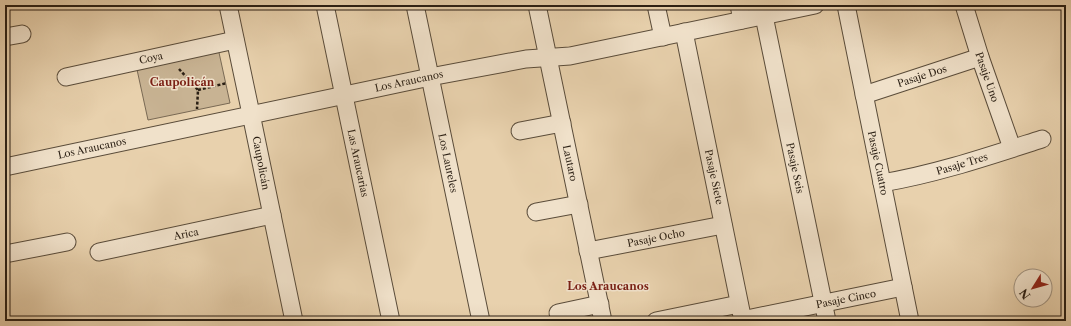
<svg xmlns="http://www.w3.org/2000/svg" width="1071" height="326" font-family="'Libre Caslon Text',serif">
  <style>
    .green { fill: #c8b393; stroke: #796954 }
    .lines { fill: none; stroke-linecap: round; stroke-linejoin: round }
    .minor-casing { stroke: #5a4c3a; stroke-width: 19 }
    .path { stroke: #2a1f14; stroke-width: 2.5; stroke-dasharray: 3 2; stroke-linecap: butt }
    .minor { stroke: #f0e1ca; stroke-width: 17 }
    .labels { text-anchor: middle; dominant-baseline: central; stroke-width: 3; stroke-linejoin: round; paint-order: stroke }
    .street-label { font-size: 10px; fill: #2a1f14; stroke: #f0e1ca }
    .neighbourhood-label { font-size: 11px; font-weight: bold; fill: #7a1f14; stroke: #f0e1ca }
  </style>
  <rect width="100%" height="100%" fill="#e8d1ad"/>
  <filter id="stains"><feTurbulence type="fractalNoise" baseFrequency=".005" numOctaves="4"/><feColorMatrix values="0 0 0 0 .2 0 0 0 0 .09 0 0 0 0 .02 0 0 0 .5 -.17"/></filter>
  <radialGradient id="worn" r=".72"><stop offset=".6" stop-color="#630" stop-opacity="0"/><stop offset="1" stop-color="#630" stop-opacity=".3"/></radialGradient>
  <!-- green -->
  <polygon class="green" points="218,48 230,103 148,120 136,65"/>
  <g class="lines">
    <!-- minor casing -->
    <g class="minor-casing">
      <g id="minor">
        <polyline points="228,5 251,114 294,321"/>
        <polyline points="325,5 391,321"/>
        <polyline points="415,5 481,321"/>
        <polyline points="537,5 603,321"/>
        <polyline points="656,5 663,37"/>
        <polyline points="739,5 742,20"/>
        <polyline points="846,5 910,321"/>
        <polyline points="964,5 980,57 1012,148"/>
        <polyline points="764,16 827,321"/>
        <polyline points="684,32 743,321"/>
        <polyline points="5,37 22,34"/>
        <polyline points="66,77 235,40"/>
        <polyline points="864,95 980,57"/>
        <polyline points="520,131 562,123"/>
        <polyline points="5,167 430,77 526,59 570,56 815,5"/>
        <path d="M882 183C936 174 989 156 1042 139"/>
        <polyline points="536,212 579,204"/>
        <polyline points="588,251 723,225"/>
        <polyline points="99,252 272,215"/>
        <polyline points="5,254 67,242"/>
        <polyline points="558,313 600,304"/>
        <polyline points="742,320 903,287"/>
        <polyline points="656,321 739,304"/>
      </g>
    </g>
    <!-- path -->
    <g class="path">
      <polyline points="179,69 198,90 197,109"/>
      <polyline points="198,90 227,83"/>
    </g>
    <!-- minor -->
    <use href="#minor" class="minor"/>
  </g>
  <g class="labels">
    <!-- street labels -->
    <g class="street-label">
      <text transform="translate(151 58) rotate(-12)">Coya</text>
      <text transform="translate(922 76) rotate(-18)">Pasaje Dos</text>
      <text transform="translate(987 77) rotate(71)">Pasaje Uno</text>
      <text transform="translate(409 81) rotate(-12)">Los Araucanos</text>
      <text transform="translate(92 148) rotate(-12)">Los Araucanos</text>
      <text transform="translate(261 163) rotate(79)">Caupolicán</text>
      <text transform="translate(358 163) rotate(78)">Las Araucarias</text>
      <text transform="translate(448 163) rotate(78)">Los Laureles</text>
      <text transform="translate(570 163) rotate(78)">Lautaro</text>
      <text transform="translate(878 163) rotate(78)">Pasaje Cuatro</text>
      <text transform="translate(962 164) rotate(-17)">Pasaje Tres</text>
      <text transform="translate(795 168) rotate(78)">Pasaje Seis</text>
      <text transform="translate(714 177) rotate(78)">Pasaje Siete</text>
      <text transform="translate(186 234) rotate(-12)">Arica</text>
      <text transform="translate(656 238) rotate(-11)">Pasaje Ocho</text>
      <text transform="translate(846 299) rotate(-11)">Pasaje Cinco</text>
    </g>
    <!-- neighbourhood labels -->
    <g class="neighbourhood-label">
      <text x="182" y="82">Caupolicán</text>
      <text x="608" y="286">Los Araucanos</text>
    </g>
  </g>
  <!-- margin -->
  <rect width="1071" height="326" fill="none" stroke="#e8d1ad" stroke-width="20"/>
  <rect x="6" y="6" width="1059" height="314" fill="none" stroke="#2a1f14" stroke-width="2"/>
  <rect x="10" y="10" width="1051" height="306" fill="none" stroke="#2a1f14"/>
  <!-- north arrow -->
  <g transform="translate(1033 288) rotate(233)"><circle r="19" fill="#f0e1ca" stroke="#a19381"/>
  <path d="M0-3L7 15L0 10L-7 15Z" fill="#8f2418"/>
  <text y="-6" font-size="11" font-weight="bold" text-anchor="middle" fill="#2a1f14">N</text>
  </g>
  <rect width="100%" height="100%" filter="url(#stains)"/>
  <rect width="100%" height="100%" fill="url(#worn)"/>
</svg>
